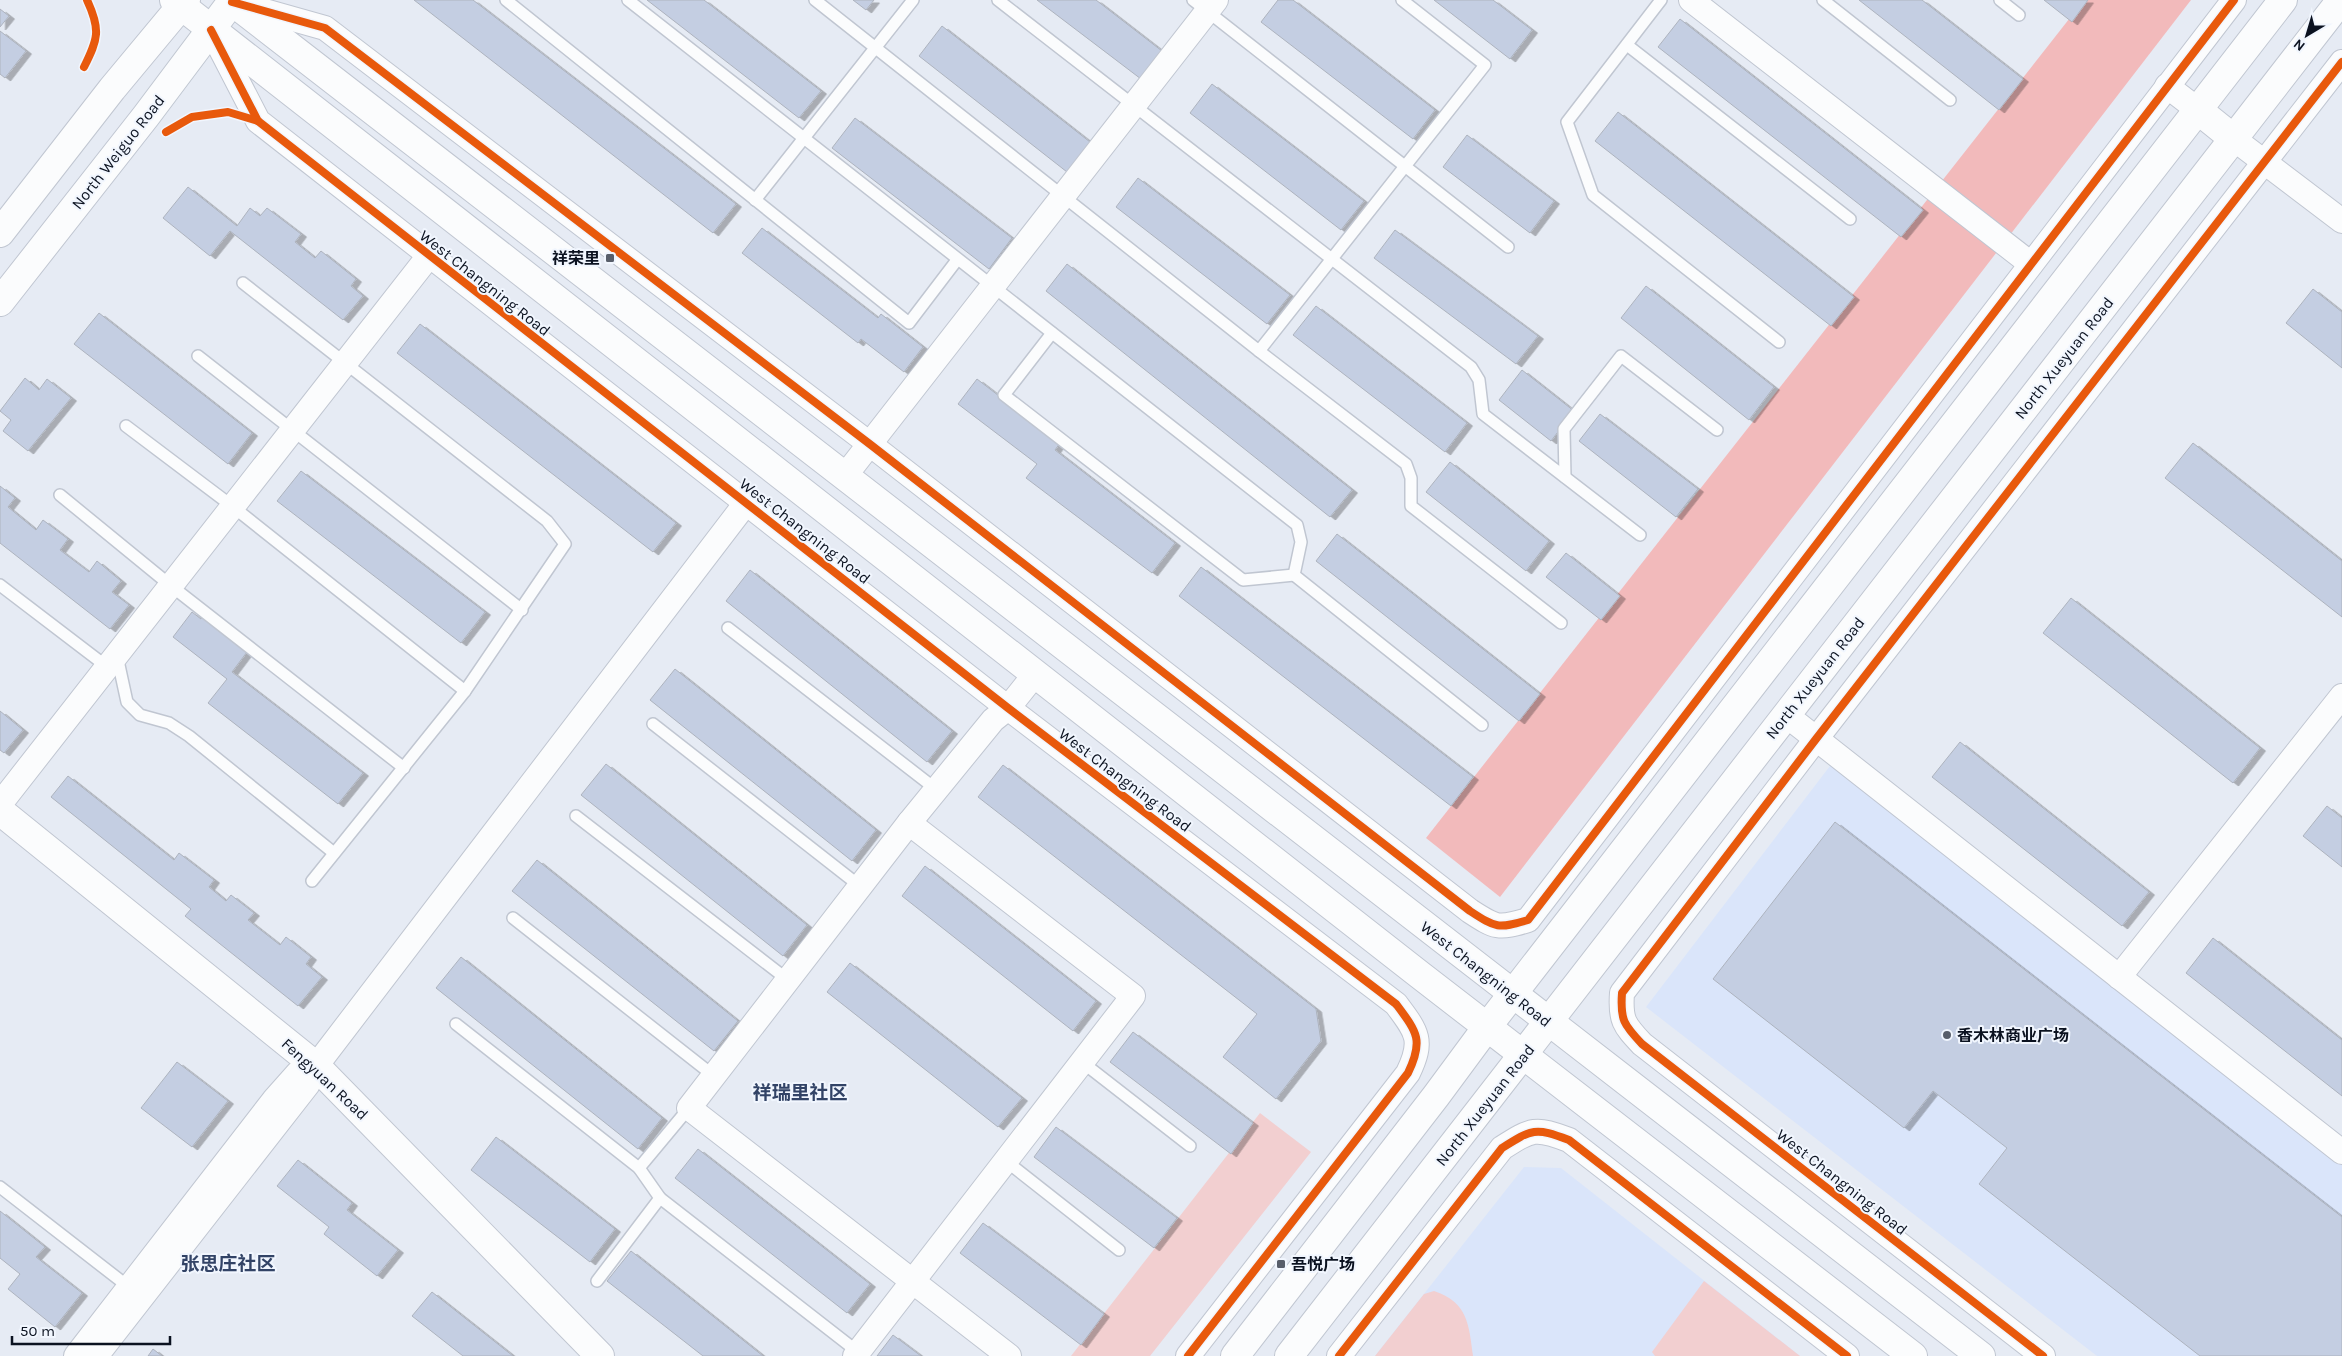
<svg xmlns="http://www.w3.org/2000/svg" width="2342" height="1356" font-family="Karla,'Noto Sans SC',sans-serif">
  <style>
    .built { fill: #dae5fa }
    .green { fill: #f2cfd0 }
    .forest { fill: #f2babb }
    .building { fill: #c4cee2; stroke: #adb3be; filter: url(#shadow) }
    .lines { fill: none; stroke-linecap: round; stroke-linejoin: round }
    .service-casing { stroke: #c0c6d1; stroke-width: 14 }
    .minor-casing { stroke: #c0c6d1; stroke-width: 26 }
    .tertiary-casing { stroke: #c0c6d1; stroke-width: 30 }
    .secondary-casing { stroke: #c0c6d1; stroke-width: 30 }
    .primary-casing { stroke: #c0c6d1; stroke-width: 30 }
    .service { stroke: #fbfcfd; stroke-width: 11 }
    .minor { stroke: #fbfcfd; stroke-width: 24 }
    .tertiary { stroke: #fbfcfd; stroke-width: 28 }
    .secondary { stroke: #fbfcfd; stroke-width: 28 }
    .primary { stroke: #fbfcfd; stroke-width: 28 }
    .cycleway-casing { stroke: #f1f6fe; stroke-width: 11 }
    .cycleway { stroke: #e8590c; stroke-width: 8 }
    .poi-dot { fill: #585e6a; stroke: #f1f6fe; stroke-width: 2 }
    .labels { text-anchor: middle; dominant-baseline: central; stroke-width: 4; stroke-linejoin: round; paint-order: stroke }
    .street-label { font-size: 16px; fill: #0b1220; stroke: #f1f6fe }
    .poi-label { font-size: 16px; font-weight: bold; fill: #0b1220; stroke: #f1f6fe; text-anchor: start }
    .quarter-label { font-size: 19px; font-weight: bold; fill: #324366; stroke: #f1f6fe }
  </style>
  <defs>
    <filter id="shadow"><feDropShadow dx="5.5" dy="3" stdDeviation="0" flood-color="#0004"/></filter>
  </defs>
  <rect width="100%" height="100%" fill="#e6ebf4"/>
  <!-- built -->
  <g class="built">
    <polygon points="1833,762 2342,1157 2342,1356 2097,1356 1646,1007"/>
    <polygon points="1524,1167 1561,1168 1800,1356 1375,1356"/>
  </g>
  <!-- green -->
  <g class="green">
    <polygon points="1260,1113 1311,1152 1150,1356 1071,1356"/>
    <polygon points="1704,1281 1800,1356 1655,1356 1652,1352"/>
    <path d="M1434 1291C1468 1302 1469 1325 1473 1356H1375L1424 1294Z"/>
  </g>
  <!-- forest -->
  <polygon class="forest" points="2084,0 2191,0 1500,897 1426,838"/>
  <!-- building -->
  <g class="building">
    <polygon points="414,0 473,0 736,204 713,233"/>
    <polygon points="647,0 704,0 821,91 799,118"/>
    <polygon points="853,0 874,0 866,10"/>
    <polygon points="1037,0 1096,0 1162,51 1141,79"/>
    <polygon points="1278,0 1293,0 1435,110 1413,139 1261,22"/>
    <polygon points="1434,0 1493,0 1532,30 1510,59"/>
    <polygon points="1859,0 1922,0 2023,79 1999,110"/>
    <polygon points="2044,0 2088,0 2072,22"/>
    <polygon points="0,9 9,16 0,27"/>
    <polygon points="1680,19 1923,210 1901,237 1658,47"/>
    <polygon points="942,26 1090,142 1067,172 919,56"/>
    <polygon points="0,31 26,51 5,78 0,74"/>
    <polygon points="1212,84 1364,201 1341,230 1190,113"/>
    <polygon points="1618,112 1854,297 1831,326 1595,141"/>
    <polygon points="855,118 1012,238 989,269 832,148"/>
    <polygon points="1467,135 1554,201 1530,233 1443,167"/>
    <polygon points="1138,178 1290,295 1267,324 1116,207"/>
    <polygon points="188,187 237,226 250,208 260,216 267,208 301,234 295,242 315,258 321,251 356,279 351,286 363,296 343,320 230,231 210,256 163,218"/>
    <polygon points="762,228 878,318 881,314 923,347 904,372 861,339 858,343 742,253"/>
    <polygon points="1395,230 1538,336 1516,364 1374,258"/>
    <polygon points="1067,264 1352,490 1330,517 1046,291"/>
    <polygon points="1646,286 1774,387 1749,420 1621,318"/>
    <polygon points="2313,289 2342,312 2342,368 2286,323"/>
    <polygon points="1316,306 1467,423 1445,452 1293,335"/>
    <polygon points="99,313 252,433 228,464 74,344"/>
    <polygon points="420,324 676,523 653,552 397,353"/>
    <polygon points="1522,370 1574,411 1551,441 1499,400"/>
    <polygon points="25,378 39,390 47,379 71,398 28,451 3,431 11,420 0,411"/>
    <polygon points="977,379 1060,443 1055,450 1175,543 1152,573 1026,478 1037,464 958,404"/>
    <polygon points="1600,414 1698,489 1676,517 1579,441"/>
    <polygon points="2193,443 2342,561 2342,617 2165,478"/>
    <polygon points="1450,462 1549,541 1526,571 1426,492"/>
    <polygon points="301,471 485,612 461,643 277,501"/>
    <polygon points="0,486 15,498 8,507 36,530 43,520 68,539 60,550 89,572 97,561 121,581 112,592 129,605 110,629 0,543"/>
    <polygon points="1337,534 1540,694 1519,721 1316,561"/>
    <polygon points="1566,553 1620,596 1601,620 1546,577"/>
    <polygon points="1201,567 1473,777 1451,806 1179,596"/>
    <polygon points="750,570 952,731 927,762 726,601"/>
    <polygon points="2071,598 2260,748 2233,783 2043,633"/>
    <polygon points="208,610 247,652 232,672 363,773 338,804 208,703 227,679 173,637 192,612 201,619"/>
    <polygon points="675,669 876,830 852,861 650,700"/>
    <polygon points="0,711 23,730 4,753 0,750"/>
    <polygon points="1960,742 2149,892 2122,926 1932,777"/>
    <polygon points="606,764 807,925 783,956 581,795"/>
    <polygon points="1003,765 1316,1009 1321,1041 1276,1099 1223,1057 1257,1014 978,797"/>
    <polygon points="68,776 174,860 179,853 214,880 209,887 226,901 231,895 254,913 248,920 280,945 286,937 311,957 306,964 322,977 298,1006 185,916 191,909 51,797"/>
    <polygon points="2327,806 2342,818 2342,867 2303,836"/>
    <polygon points="1835,822 2342,1217 2342,1356 2200,1356 1979,1184 2007,1148 1933,1091 1904,1128 1713,979"/>
    <polygon points="537,860 738,1021 714,1051 512,891"/>
    <polygon points="925,866 1096,1001 1073,1031 902,896"/>
    <polygon points="2213,938 2342,1040 2342,1096 2186,973"/>
    <polygon points="461,957 662,1118 638,1149 436,988"/>
    <polygon points="850,963 1022,1098 998,1127 827,992"/>
    <polygon points="1133,1032 1253,1123 1231,1154 1110,1062"/>
    <polygon points="177,1062 228,1101 192,1147 141,1108"/>
    <polygon points="1056,1127 1177,1218 1154,1248 1034,1157"/>
    <polygon points="496,1137 615,1229 590,1262 471,1170"/>
    <polygon points="698,1149 870,1284 847,1313 675,1178"/>
    <polygon points="298,1160 352,1203 347,1210 398,1250 377,1276 324,1234 329,1227 277,1186"/>
    <polygon points="0,1211 45,1247 36,1257 82,1293 55,1327 8,1289 20,1274 0,1258"/>
    <polygon points="983,1223 1104,1314 1081,1345 960,1253"/>
    <polygon points="631,1251 763,1356 703,1356 607,1281"/>
    <polygon points="432,1292 513,1356 463,1356 412,1316"/>
    <polygon points="893,1335 921,1356 877,1356"/>
    <polygon points="153,1349 162,1356 148,1356"/>
  </g>
  <g class="lines">
    <!-- service casing -->
    <g class="service-casing">
      <g id="service">
        <polyline points="506,0 909,323 957,260"/>
        <polyline points="628,0 1297,525 1301,542 1294,575 1482,725"/>
        <polyline points="815,0 1259,351 1406,464 1411,478 1411,506 1561,623"/>
        <polyline points="998,0 1471,367 1479,380 1483,414 1640,535"/>
        <polyline points="1193,0 1508,247"/>
        <polyline points="1661,0 1567,122 1593,195 1779,342"/>
        <polyline points="1823,0 1950,100"/>
        <polyline points="2000,0 2019,15"/>
        <polyline points="1627,45 1850,219"/>
        <polyline points="755,200 913,0"/>
        <polyline points="243,283 547,521 565,544 465,691 312,881"/>
        <polyline points="1052,333 1004,395 1243,580 1294,575"/>
        <polyline points="1259,351 1485,65 1402,0"/>
        <polyline points="198,356 522,610"/>
        <polyline points="126,426 232,506 465,691"/>
        <polyline points="1565,477 1564,429 1621,356 1717,430"/>
        <polyline points="60,495 170,585 404,768"/>
        <polyline points="0,585 106,666"/>
        <polyline points="728,628 937,790"/>
        <polyline points="117,656 127,702 140,715 169,723 189,736 334,853"/>
        <polyline points="653,724 861,887"/>
        <polyline points="576,816 788,980"/>
        <polyline points="513,918 714,1076"/>
        <polyline points="456,1024 639,1168 660,1198 597,1281"/>
        <polyline points="1082,1062 1190,1146"/>
        <polyline points="1006,1161 1119,1250"/>
        <polyline points="639,1168 689,1108"/>
        <polyline points="0,1187 130,1288"/>
        <polyline points="660,1198 858,1352"/>
      </g>
    </g>
    <!-- minor casing -->
    <g class="minor-casing">
      <g id="minor">
        <polyline points="1691,0 2031,264"/>
        <path d="M236 3 325 28 871 445 1470 911C1496 928 1498 929 1528 920L2234 0"/>
        <path d="M211 30 258 121 1008 708 1396 1004C1417 1032 1424 1040 1408 1073L1188 1356"/>
        <polyline points="2167,86 2198,110"/>
        <polyline points="2234,139 2342,221"/>
        <polyline points="844,477 1216,0"/>
        <polyline points="1786,715 2342,1152"/>
        <polyline points="0,804 428,257"/>
        <polyline points="2119,977 2342,696"/>
        <polyline points="316,1066 746,503"/>
        <polyline points="76,1356 274,1100 298,1073 316,1066 308,1084 96,1356"/>
        <polyline points="855,1356 1133,996 909,823"/>
        <polyline points="1009,1356 689,1108 909,823 993,720 1008,708 1036,673"/>
        <path d="M1339 1356 1502 1148C1532 1129 1535 1127 1569 1140L1847 1356"/>
        <path d="M2043 1356 1642 1044C1624 1025 1620 1020 1622 993L1816 739 2342 62"/>
      </g>
    </g>
    <!-- tertiary casing -->
    <g class="tertiary-casing">
      <polyline id="tertiary" points="0,811 316,1066 600,1356"/>
    </g>
    <!-- secondary casing -->
    <g class="secondary-casing">
      <g id="secondary">
        <polyline points="0,233 112,89 186,0"/>
        <polyline points="0,302 146,116 233,0"/>
      </g>
    </g>
    <!-- primary casing -->
    <g class="primary-casing">
      <g id="primary">
        <polyline points="174,0 1420,975 1913,1356"/>
        <polyline points="230,0 1981,1356"/>
        <polyline points="2198,110 2234,139"/>
        <polyline points="1235,1356 1436,1096 1487,1027 2283,0"/>
        <polyline points="1289,1356 2341,0"/>
      </g>
    </g>
    <!-- service -->
    <use href="#service" class="service"/>
    <!-- minor -->
    <use href="#minor" class="minor"/>
    <!-- tertiary -->
    <use href="#tertiary" class="tertiary"/>
    <!-- secondary -->
    <use href="#secondary" class="secondary"/>
    <!-- primary -->
    <use href="#primary" class="primary"/>
    <!-- cycleway casing -->
    <g class="cycleway-casing">
      <g id="cycleway">
        <path d="M232 2 325 28 871 445 1470 911C1496 928 1498 929 1528 920L2234 0"/>
        <path d="M211 30 258 121 1008 708 1396 1004C1417 1032 1424 1040 1408 1073L1188 1356"/>
        <path d="M84 67C98 39 101 30 87 0"/>
        <polyline points="166,132 192,117 228,112 258,121"/>
        <path d="M1339 1356 1502 1148C1532 1129 1535 1127 1569 1140L1847 1356"/>
        <path d="M2043 1356 1642 1044C1624 1025 1620 1020 1622 993L1816 739 2342 62"/>
      </g>
    </g>
    <!-- cycleway -->
    <use href="#cycleway" class="cycleway"/>
  </g>
  <!-- markers -->
  <g class="poi-dot">
    <rect x="605" y="253" width="10" height="10" rx="2.5"/>
    <circle cx="1947" cy="1035" r="5"/>
    <rect x="1276" y="1259" width="10" height="10" rx="2.5"/>
  </g>
  <g class="labels">
    <!-- street labels -->
    <g class="street-label">
      <text transform="translate(118 152) rotate(-52)">North Weiguo Road</text>
      <text transform="translate(485 283) rotate(38)">West Changning Road</text>
      <text transform="translate(2064 358) rotate(-52)">North Xueyuan Road</text>
      <text transform="translate(805 531) rotate(38)">West Changning Road</text>
      <text transform="translate(1815 678) rotate(-52)">North Xueyuan Road</text>
      <text transform="translate(1125 780) rotate(37)">West Changning Road</text>
      <text transform="translate(1486 974) rotate(38)">West Changning Road</text>
      <text transform="translate(325 1079) rotate(43)">Fengyuan Road</text>
      <text transform="translate(1485 1105) rotate(-52)">North Xueyuan Road</text>
      <text transform="translate(1842 1182) rotate(38)">West Changning Road</text>
    </g>
    <!-- poi labels -->
    <g class="poi-label">
      <text x="600" y="258" text-anchor="end">祥荣里</text>
      <text x="1957" y="1035">香木林商业广场</text>
      <text x="1291" y="1264">吾悦广场</text>
    </g>
    <!-- quarter labels -->
    <g class="quarter-label">
      <text x="800" y="1093">祥瑞里社区</text>
      <text x="228" y="1264">张思庄社区</text>
    </g>
  </g>
  <!-- north arrow -->
  <g transform="translate(2307 35) rotate(218)" stroke="#f1f6fe" stroke-width="4" paint-order="stroke">
  <path d="M0-4L9 19L0 12L-9 19Z" fill="#0b1220"/>
  <text y="-8" font-size="14" font-weight="bold" text-anchor="middle" fill="#0b1220">N</text>
  </g>
  <!-- scale -->
  <path d="M12 1336v8h158v-8" fill="none" stroke="#0b1220" stroke-width="2.5"/>
  <text x="20" y="1336" font-size="15" fill="#0b1220" stroke="#f1f6fe" stroke-width="4" paint-order="stroke">50 m</text>
</svg>
